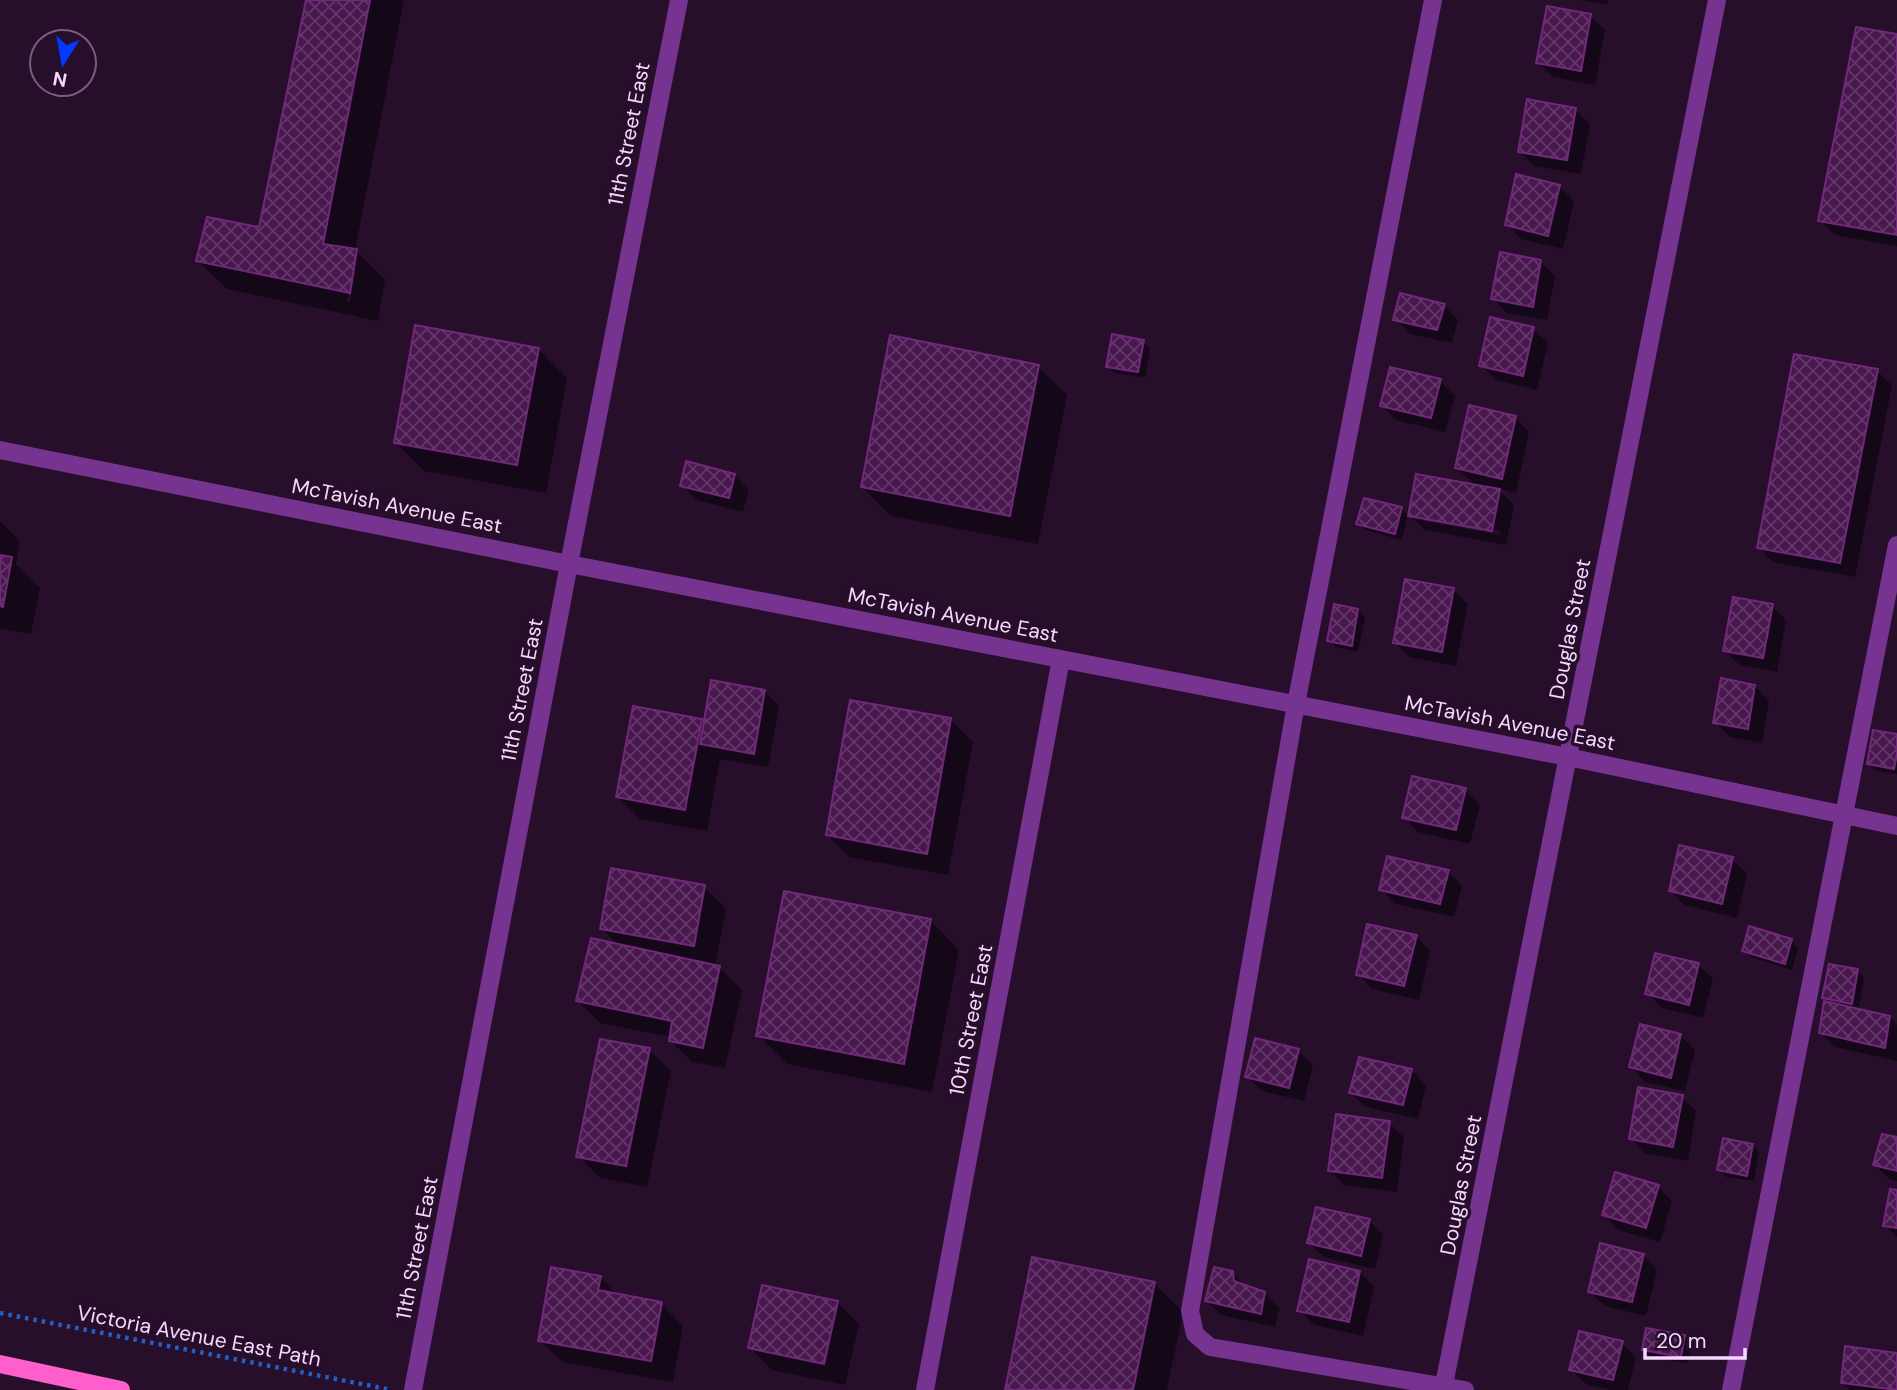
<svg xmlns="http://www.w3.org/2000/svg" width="1897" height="1390" font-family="'DM Sans',sans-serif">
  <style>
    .shadow { fill: #0007; fill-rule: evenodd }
    .building { fill: url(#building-cross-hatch); stroke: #73277c; stroke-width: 2 }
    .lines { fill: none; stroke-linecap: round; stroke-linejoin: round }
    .path { stroke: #2260c8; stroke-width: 4.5; stroke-dasharray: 3.5 5; stroke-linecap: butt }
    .minor { stroke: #76338f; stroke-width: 18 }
    .major { stroke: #ff5ecd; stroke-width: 18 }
    .labels { text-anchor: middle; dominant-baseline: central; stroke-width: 7; stroke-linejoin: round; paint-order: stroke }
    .street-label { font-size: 21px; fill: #f7d7ff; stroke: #270e2b }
  </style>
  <defs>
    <pattern id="building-cross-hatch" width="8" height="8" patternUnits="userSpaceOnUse" patternTransform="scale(1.75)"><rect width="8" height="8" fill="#48174e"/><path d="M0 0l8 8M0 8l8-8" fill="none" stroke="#633869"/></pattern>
  </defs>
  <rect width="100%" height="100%" fill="#270e2b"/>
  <!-- shadow -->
  <g class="shadow">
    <path d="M307 0H404L355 250 385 280 378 321 227 289 198 261 260 229ZM351 272H355L350 302H347Z"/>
    <polygon points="1582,0 1608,0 1607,5"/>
    <polygon points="1590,16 1605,30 1595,85 1553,77 1538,63"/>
    <polygon points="1897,36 1897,246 1835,235 1820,220"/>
    <polygon points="1576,110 1590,125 1581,174 1534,166 1520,151"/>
    <polygon points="1559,186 1574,201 1563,249 1521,239 1507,224"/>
    <polygon points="1541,262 1555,276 1547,320 1507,313 1493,298"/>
    <polygon points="1444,305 1458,320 1452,343 1410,334 1395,319"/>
    <polygon points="1533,329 1548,343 1537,390 1496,380 1481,365"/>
    <polygon points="1143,342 1150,349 1145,378 1115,373 1108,366"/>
    <polygon points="538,349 567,378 546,493 424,471 396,443"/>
    <polygon points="1038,367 1067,395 1038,544 891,516 862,487"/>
    <polygon points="1877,371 1892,385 1855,577 1773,562 1759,548"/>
    <polygon points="1440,381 1455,396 1445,432 1396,420 1382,406"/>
    <path d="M1515 417 1529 432 1516 493 1497 488 1514 505 1506 545 1425 530 1410 516 1476 486 1457 468ZM1424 517 1501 531 1500 535 1424 521Z"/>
    <polygon points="734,475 749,490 743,512 697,500 682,485"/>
    <polygon points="1402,509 1408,515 1402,540 1365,530 1358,524"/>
    <polygon points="0,521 20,541 16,564 40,588 31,634 0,629"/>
    <polygon points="1453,590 1468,604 1456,666 1409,657 1395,642"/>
    <polygon points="1772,606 1786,620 1777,672 1740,665 1725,651"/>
    <polygon points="1358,610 1365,617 1358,652 1336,647 1329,640"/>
    <polygon points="1755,686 1769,701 1762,743 1730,737 1715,722"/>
    <polygon points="765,691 779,706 768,767 720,759 707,831 640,819 618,797 701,720 705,724"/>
    <polygon points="951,720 973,742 948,875 849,857 827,835"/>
    <polygon points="1897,736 1897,774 1876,771 1869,764"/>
    <polygon points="1465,790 1480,805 1470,844 1418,832 1404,817"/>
    <polygon points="1732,859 1747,874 1737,918 1685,905 1671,891"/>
    <polygon points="1448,871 1462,886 1454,917 1395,904 1381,889"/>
    <polygon points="704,887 726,909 715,967 720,968 742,990 725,1068 692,1062 670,1040 671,1037 600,1023 578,1001 619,946 602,929"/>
    <polygon points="931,921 959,950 932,1092 787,1064 758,1035"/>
    <polygon points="1416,936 1430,951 1419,1000 1372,989 1358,974"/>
    <polygon points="1791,941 1798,948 1792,970 1751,957 1744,950"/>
    <polygon points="1698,965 1713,979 1703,1018 1662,1008 1647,993"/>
    <polygon points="1858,971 1864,978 1858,1010 1890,1017 1897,1025 1897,1061 1835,1047 1821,1033 1831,1004 1824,998"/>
    <polygon points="1680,1035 1695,1050 1685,1091 1645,1082 1631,1067"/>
    <polygon points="649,1050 671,1071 647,1187 600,1178 578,1156"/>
    <polygon points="1298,1050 1313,1065 1304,1101 1262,1091 1247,1076"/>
    <polygon points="1360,1059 1412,1071 1426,1085 1418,1119 1366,1107 1351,1093"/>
    <polygon points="1682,1097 1696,1111 1688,1161 1645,1153 1631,1138"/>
    <polygon points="1389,1123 1404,1137 1397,1192 1344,1185 1330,1170"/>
    <polygon points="1897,1139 1897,1181 1890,1180 1875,1165"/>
    <polygon points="1752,1145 1759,1152 1754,1181 1726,1177 1719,1170"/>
    <polygon points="1658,1187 1672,1201 1660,1242 1619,1230 1604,1215"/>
    <polygon points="1897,1192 1897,1237 1885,1225"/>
    <polygon points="1369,1221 1383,1235 1375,1269 1324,1257 1309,1243"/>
    <polygon points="1643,1255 1657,1270 1646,1316 1605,1306 1590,1292"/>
    <polygon points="1232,1272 1247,1288 1264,1293 1279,1308 1275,1327 1221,1315 1207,1301"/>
    <polygon points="1360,1272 1374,1287 1363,1336 1314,1325 1299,1310"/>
    <polygon points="600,1277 618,1296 661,1304 683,1326 673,1382 562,1362 540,1340"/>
    <polygon points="1154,1283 1183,1312 1167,1390 1007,1390"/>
    <polygon points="837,1302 859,1324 845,1385 772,1370 750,1348"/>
    <polygon points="1684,1336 1691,1343 1687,1363 1650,1357 1643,1350"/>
    <polygon points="1622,1343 1636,1358 1628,1390 1610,1390 1586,1384 1571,1370"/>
    <polygon points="1897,1354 1897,1390 1850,1390 1842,1383"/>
  </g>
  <!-- building -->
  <g class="building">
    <polygon points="306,0 370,0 323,244 357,249 350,293 196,261 207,217 259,227"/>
    <polygon points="1547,6 1591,14 1581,71 1536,63"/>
    <polygon points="1856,27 1897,34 1897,235 1818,221"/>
    <polygon points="1527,99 1576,108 1567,160 1518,152"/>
    <polygon points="1516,174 1560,185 1548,236 1505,225"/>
    <polygon points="1500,252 1541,260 1533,307 1491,299"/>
    <polygon points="1400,293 1445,304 1437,330 1393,320"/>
    <polygon points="1490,317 1534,327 1523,376 1479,366"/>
    <polygon points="415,325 539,348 517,465 394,443"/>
    <polygon points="1112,334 1144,340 1138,372 1106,367"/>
    <polygon points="890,335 1039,365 1010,516 861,487"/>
    <polygon points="1794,354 1878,369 1840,563 1757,548"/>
    <polygon points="1390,367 1441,379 1431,418 1380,406"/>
    <polygon points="1469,405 1516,416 1502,479 1455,468"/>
    <polygon points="686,461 735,474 729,498 680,486"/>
    <polygon points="1416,474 1500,489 1492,531 1408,516"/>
    <polygon points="1364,498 1402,507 1395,534 1356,524"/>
    <polygon points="0,555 12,557 3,607 0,606"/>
    <polygon points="1405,579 1454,588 1442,652 1393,643"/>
    <polygon points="1733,597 1773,604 1763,658 1723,651"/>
    <polygon points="1334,604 1358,609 1352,646 1327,641"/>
    <polygon points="1721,678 1755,685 1748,729 1713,723"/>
    <polygon points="711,680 765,690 754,754 700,744"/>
    <polygon points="850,700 951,718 927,854 826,835"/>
    <polygon points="633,706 702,719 685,810 616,797"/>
    <polygon points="1873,730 1897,734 1897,754 1894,769 1867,764"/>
    <polygon points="1412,776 1466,788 1456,830 1402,818"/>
    <polygon points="1679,845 1733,857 1722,904 1669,891"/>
    <polygon points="1387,856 1449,870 1440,904 1379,890"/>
    <polygon points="611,868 705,885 694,946 600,929"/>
    <polygon points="784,891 931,919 904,1064 756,1036"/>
    <polygon points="1367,924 1417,935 1404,986 1356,975"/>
    <polygon points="1749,926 1792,939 1785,964 1742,951"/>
    <polygon points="591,938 720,966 703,1048 669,1041 672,1021 576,1001"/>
    <polygon points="1655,953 1699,963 1689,1005 1645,994"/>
    <polygon points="1829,964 1858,969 1852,1004 1822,998"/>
    <polygon points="1824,1001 1890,1016 1885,1048 1819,1033"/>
    <polygon points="1640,1024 1681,1034 1671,1078 1629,1067"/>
    <polygon points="1255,1038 1299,1049 1289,1088 1245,1077"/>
    <polygon points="600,1039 650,1048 626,1166 576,1157"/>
    <polygon points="1359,1057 1412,1069 1403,1105 1349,1093"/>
    <polygon points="1638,1087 1683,1095 1673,1147 1629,1139"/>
    <polygon points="1336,1114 1390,1121 1382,1178 1328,1171"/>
    <polygon points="1882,1134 1897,1137 1897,1171 1873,1165"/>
    <polygon points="1723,1138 1753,1144 1747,1176 1717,1170"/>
    <polygon points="1615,1172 1659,1185 1646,1228 1602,1215"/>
    <polygon points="1890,1189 1897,1190 1897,1228 1883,1226"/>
    <polygon points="1316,1207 1370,1219 1361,1256 1307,1243"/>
    <polygon points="1600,1243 1644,1254 1632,1302 1588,1292"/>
    <polygon points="1032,1257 1155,1282 1133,1390 1005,1390"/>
    <polygon points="1309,1259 1360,1271 1349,1322 1297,1311"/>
    <polygon points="551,1267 601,1276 598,1290 662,1302 651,1361 538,1341"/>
    <polygon points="1214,1267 1233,1271 1234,1281 1265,1292 1261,1314 1205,1301"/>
    <polygon points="762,1285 838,1301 824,1364 748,1348"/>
    <polygon points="1646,1328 1685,1335 1681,1357 1642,1350"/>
    <polygon points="1579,1331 1623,1341 1613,1380 1569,1370"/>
    <polygon points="1845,1346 1897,1353 1897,1390 1841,1383"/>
  </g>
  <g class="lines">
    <!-- path -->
    <polyline class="path" points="0,1313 387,1389"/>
    <!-- minor -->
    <g class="minor">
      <polyline points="1433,0 1296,704 1190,1311 1195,1334 1210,1347 1465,1390"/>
      <polyline points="0,450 569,564 1568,757 1897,826"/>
      <polyline points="413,1390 569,564 679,0"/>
      <polyline points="925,1390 1061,659"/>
      <polyline points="1443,1390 1717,0"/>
      <polyline points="1731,1390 1897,545"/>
    </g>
    <!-- major -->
    <polyline class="major" points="0,1364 121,1390"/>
  </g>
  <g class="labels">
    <!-- street labels -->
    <g class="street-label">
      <text transform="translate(629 134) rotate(-79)">11th Street East</text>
      <text transform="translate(397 506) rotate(11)">McTavish Avenue East</text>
      <text transform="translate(953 615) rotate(11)">McTavish Avenue East</text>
      <text transform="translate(1570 629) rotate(-79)">Douglas Street</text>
      <text transform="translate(522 690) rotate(-79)">11th Street East</text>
      <text transform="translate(1510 723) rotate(11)">McTavish Avenue East</text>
      <text transform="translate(971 1020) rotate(-79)">10th Street East</text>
      <text transform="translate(1461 1185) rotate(-79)">Douglas Street</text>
      <text transform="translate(417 1248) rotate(-79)">11th Street East</text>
      <text transform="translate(199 1336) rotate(11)">Victoria Avenue East Path</text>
    </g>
  </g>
  <!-- north arrow -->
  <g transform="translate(63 63) rotate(191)"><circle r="33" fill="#270e2b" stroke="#7a5e80" stroke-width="2"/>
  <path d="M0-5L12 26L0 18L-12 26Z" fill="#0339ff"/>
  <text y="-10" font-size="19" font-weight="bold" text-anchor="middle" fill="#f7d7ff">N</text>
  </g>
  <!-- scale -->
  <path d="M1645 1348v10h100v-10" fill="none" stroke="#f7d7ff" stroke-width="3.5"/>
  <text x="1656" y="1348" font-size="21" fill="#f7d7ff" stroke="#270e2b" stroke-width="5" paint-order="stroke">20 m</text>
</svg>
